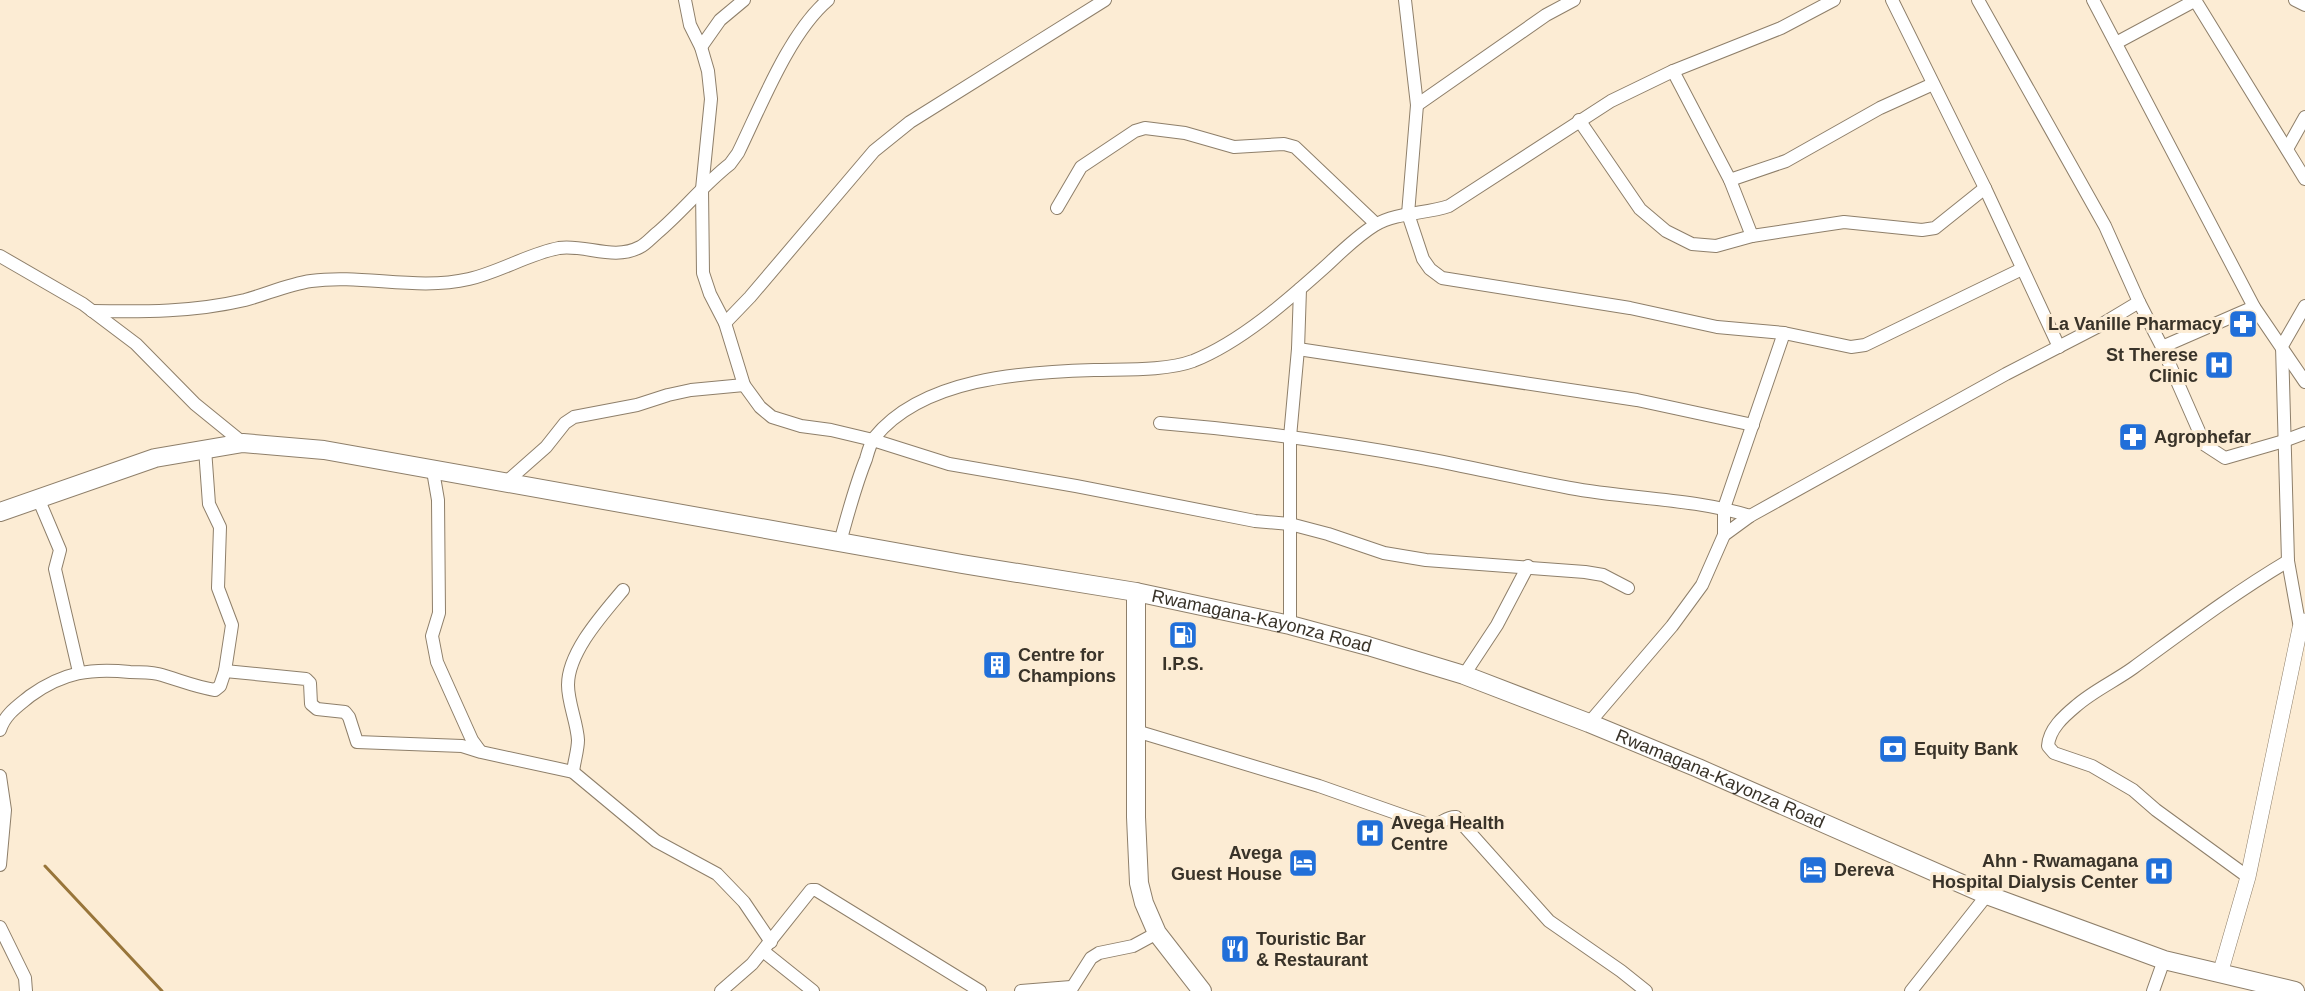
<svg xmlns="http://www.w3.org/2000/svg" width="2305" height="991" font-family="Arial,sans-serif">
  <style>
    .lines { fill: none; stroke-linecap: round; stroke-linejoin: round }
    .stream { stroke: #98753a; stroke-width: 3 }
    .minor-casing { stroke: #8e7f6a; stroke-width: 14 }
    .major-casing { stroke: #8e7f6a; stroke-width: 16 }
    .highway-casing { stroke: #8e7f6a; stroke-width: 20 }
    .minor { stroke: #fff; stroke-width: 12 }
    .major { stroke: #fff; stroke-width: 15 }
    .highway { stroke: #fff; stroke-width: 18 }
    .labels { text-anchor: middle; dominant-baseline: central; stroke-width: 6; stroke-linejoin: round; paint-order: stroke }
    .poi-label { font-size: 18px; font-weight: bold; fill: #393329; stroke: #fcecd4; text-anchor: start }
    .street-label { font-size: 18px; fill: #393329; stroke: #fcecd4 }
  </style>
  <rect width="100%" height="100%" fill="#fcecd4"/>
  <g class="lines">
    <!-- stream -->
    <polyline class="stream" points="45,866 162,991"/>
    <!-- minor casing -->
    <g class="minor-casing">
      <g id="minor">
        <polyline points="685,0 690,25 701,47 708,71 711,99 702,189 703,273 710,294 725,323 744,385 760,407 772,417 801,426 831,430 873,440 949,464 1076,486 1255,521 1290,524 1328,534 1384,553 1426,560 1585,572 1603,575 1628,588"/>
        <polyline points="1405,0 1417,105 1408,214 1423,259 1430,269 1442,278 1630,308 1717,327 1784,333 1851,347 1865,345 2022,269"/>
        <polyline points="1892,0 1985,188 2059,347"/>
        <polyline points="1978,0 2105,226 2139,302"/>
        <polyline points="2093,0 2254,307 2305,382"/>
        <polyline points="2195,0 2305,179"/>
        <polyline points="2295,0 2305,5"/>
        <polyline points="2116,43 2196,0"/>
        <polyline points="701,47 720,20 744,0"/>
        <polyline points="1673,71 1730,180 1752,236"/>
        <polyline points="1417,105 1546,15 1574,0"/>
        <polyline points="1579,120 1640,209 1666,231 1692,244 1716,246 1752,236 1844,222 1922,230 1935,228 1985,188"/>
        <polyline points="2287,149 2305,117"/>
        <polyline points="1730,180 1786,161 1880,108 1933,84"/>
        <polyline points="1057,208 1081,167 1135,131 1145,128 1185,133 1234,147 1284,144 1295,147 1376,224"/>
        <polyline points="0,256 83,304 136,344 195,404 243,443"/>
        <path d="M92 311C144 312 194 312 245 300 267 294 289 284 311 281 363 274 417 291 469 279 500 272 528 254 559 248 585 244 614 261 640 247 646 244 652 237 657 233 683 211 703 185 730 164L738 153C761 106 789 33 828 0"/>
        <polyline points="725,323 750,297 874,151 910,122 1105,0"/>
        <polyline points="2162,347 2254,307"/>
        <polyline points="1298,349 1637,400 1753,425"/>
        <path d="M1160 423C1247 430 1335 442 1422 458 1471 467 1520 479 1570 488 1629 499 1692 498 1750 516"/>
        <polyline points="433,471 438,500 439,613 432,636 437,662 472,740 480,751"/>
        <polyline points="504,484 546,447 565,423 574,417 637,405 668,395 691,390 744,385"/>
        <polyline points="38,498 60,550 55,569 79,672"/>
        <polyline points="1724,535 1724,508 1784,333"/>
        <path d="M840 542C848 514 855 486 866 459 868 452 870 444 874 438 922 378 1023 372 1094 370 1123 369 1166 371 1193 361 1241 342 1288 300 1326 266 1341 252 1357 236 1375 225 1397 212 1426 214 1449 206L1611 101 1673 71 1781 28 1834 0"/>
        <polyline points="1290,625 1290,437 1298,349 1300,289"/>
        <polyline points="2300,628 2288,561 2282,346 2305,306"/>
        <polyline points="225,671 306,679 310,683 311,704 317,709 345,712 349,717 357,742 462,746 481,752 573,772 656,841 717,874 744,902 771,942"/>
        <polyline points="1464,675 1497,625 1528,566"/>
        <polyline points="1589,723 1672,626 1702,585 1724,535 1750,516 2006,374 2099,326 2139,302 2162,347 2205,445 2225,458 2284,441 2305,433"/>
        <path d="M0 730C5 714 18 706 30 696 63 672 91 668 130 672 139 672 149 672 158 674 177 679 195 687 215 690L220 686 225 671 232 625 218 588 220 527 209 504 205 449"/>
        <path d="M1136 731 1319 786 1430 825C1440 826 1446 816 1456 817L1549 921 1621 971 1646 991"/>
        <path d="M573 772C574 762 578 750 578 740 577 722 568 703 568 685 568 652 603 614 623 590"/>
        <polyline points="0,776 5,810 0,865"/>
        <path d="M2248 877 2156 810 2133 790 2092 766 2054 753 2048 746C2049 729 2064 716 2076 706 2093 691 2115 681 2133 668 2184 631 2234 593 2288 561"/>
        <polyline points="0,927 25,978 26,991"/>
        <polyline points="763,951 813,991"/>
        <polyline points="721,991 752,964 811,890 816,890 980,991"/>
        <polyline points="1021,991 1071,987"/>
        <polyline points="1070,991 1091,958 1099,953 1133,946 1157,933"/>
        <polyline points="1911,991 1987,895"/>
        <polyline points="2153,991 2164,960"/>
      </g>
    </g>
    <!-- major casing -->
    <g class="major-casing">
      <polyline id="major" points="2220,974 2248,877 2300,628 2305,621"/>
    </g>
    <!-- highway casing -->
    <g class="highway-casing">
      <g id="highway">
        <path id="s1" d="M0 512 155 458 243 443 324 450 962 564 1136 592 1290 625 1368 646 1464 675 1589 723 1698 768 1987 895 2164 960 2295 991"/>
        <polyline points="1136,592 1136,817 1139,883 1144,903 1157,933 1202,991"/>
      </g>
    </g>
    <!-- minor -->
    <use href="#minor" class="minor"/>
    <!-- major -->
    <use href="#major" class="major"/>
    <!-- highway -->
    <use href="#highway" class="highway"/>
  </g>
  <!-- icons -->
  <defs>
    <g id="pharmacy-square" transform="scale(1.5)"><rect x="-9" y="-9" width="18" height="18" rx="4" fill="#216fd9" stroke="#fcecd4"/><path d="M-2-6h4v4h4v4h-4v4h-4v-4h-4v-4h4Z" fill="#fff"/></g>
    <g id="hospital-square" transform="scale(1.5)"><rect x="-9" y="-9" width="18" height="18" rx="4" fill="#216fd9" stroke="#fcecd4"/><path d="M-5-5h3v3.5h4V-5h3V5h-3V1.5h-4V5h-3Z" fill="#fff"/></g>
    <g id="fuel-square" transform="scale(1.5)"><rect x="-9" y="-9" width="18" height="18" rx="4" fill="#216fd9" stroke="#fcecd4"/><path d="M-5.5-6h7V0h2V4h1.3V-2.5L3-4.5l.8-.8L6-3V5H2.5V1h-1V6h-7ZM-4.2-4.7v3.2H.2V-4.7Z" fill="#fff"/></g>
    <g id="building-square" transform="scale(1.5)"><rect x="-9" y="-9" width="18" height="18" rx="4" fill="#216fd9" stroke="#fcecd4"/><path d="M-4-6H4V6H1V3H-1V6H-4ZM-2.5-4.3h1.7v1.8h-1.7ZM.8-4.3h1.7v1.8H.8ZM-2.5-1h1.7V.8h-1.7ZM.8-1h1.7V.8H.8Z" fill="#fff"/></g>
    <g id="bank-square" transform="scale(1.5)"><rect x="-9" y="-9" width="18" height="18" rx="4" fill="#216fd9" stroke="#fcecd4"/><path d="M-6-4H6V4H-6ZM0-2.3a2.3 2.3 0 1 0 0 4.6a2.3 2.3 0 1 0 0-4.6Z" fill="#fff"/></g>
    <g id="hotel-square" transform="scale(1.5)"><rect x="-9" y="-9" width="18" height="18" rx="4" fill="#216fd9" stroke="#fcecd4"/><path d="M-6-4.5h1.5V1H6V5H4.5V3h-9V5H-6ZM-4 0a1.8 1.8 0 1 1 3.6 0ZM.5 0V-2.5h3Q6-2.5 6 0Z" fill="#fff"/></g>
    <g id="restaurant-square" transform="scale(1.5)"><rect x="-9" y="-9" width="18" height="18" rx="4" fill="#216fd9" stroke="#fcecd4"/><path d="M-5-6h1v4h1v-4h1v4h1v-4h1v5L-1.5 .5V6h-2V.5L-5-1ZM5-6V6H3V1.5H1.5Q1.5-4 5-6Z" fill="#fff"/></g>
  </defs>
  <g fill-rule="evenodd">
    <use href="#pharmacy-square" x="2243" y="324"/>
    <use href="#hospital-square" x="2219" y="365"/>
    <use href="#pharmacy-square" x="2133" y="437"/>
    <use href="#fuel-square" x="1183" y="635"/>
    <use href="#building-square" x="997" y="665"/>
    <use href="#bank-square" x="1893" y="749"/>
    <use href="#hospital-square" x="1370" y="833"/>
    <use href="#hotel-square" x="1303" y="863"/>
    <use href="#hotel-square" x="1813" y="870"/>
    <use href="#hospital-square" x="2159" y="871"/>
    <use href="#restaurant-square" x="1235" y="949"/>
  </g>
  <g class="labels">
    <!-- poi labels -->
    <g class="poi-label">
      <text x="2222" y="324" text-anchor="end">La Vanille Pharmacy</text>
      <text x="2198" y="355" text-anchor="end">St Therese<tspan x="2198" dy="21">Clinic</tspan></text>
      <text x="2154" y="437">Agrophefar</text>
      <text x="1018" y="655">Centre for<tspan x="1018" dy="21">Champions</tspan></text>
      <text x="1183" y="664" text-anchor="middle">I.P.S.</text>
      <text x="1914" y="749">Equity Bank</text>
      <text x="1391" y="823">Avega Health<tspan x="1391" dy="21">Centre</tspan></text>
      <text x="1282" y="853" text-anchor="end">Avega<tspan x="1282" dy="21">Guest House</tspan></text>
      <text x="2138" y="861" text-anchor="end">Ahn - Rwamagana<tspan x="2138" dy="21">Hospital Dialysis Center</tspan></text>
      <text x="1834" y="870">Dereva</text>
      <text x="1256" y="939">Touristic Bar<tspan x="1256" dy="21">&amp; Restaurant</tspan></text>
    </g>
    <!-- street labels -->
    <g class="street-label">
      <text stroke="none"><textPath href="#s1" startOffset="1288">Rwamagana-Kayonza Road</textPath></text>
      <text stroke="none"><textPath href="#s1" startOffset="1774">Rwamagana-Kayonza Road</textPath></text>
    </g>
  </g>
</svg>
